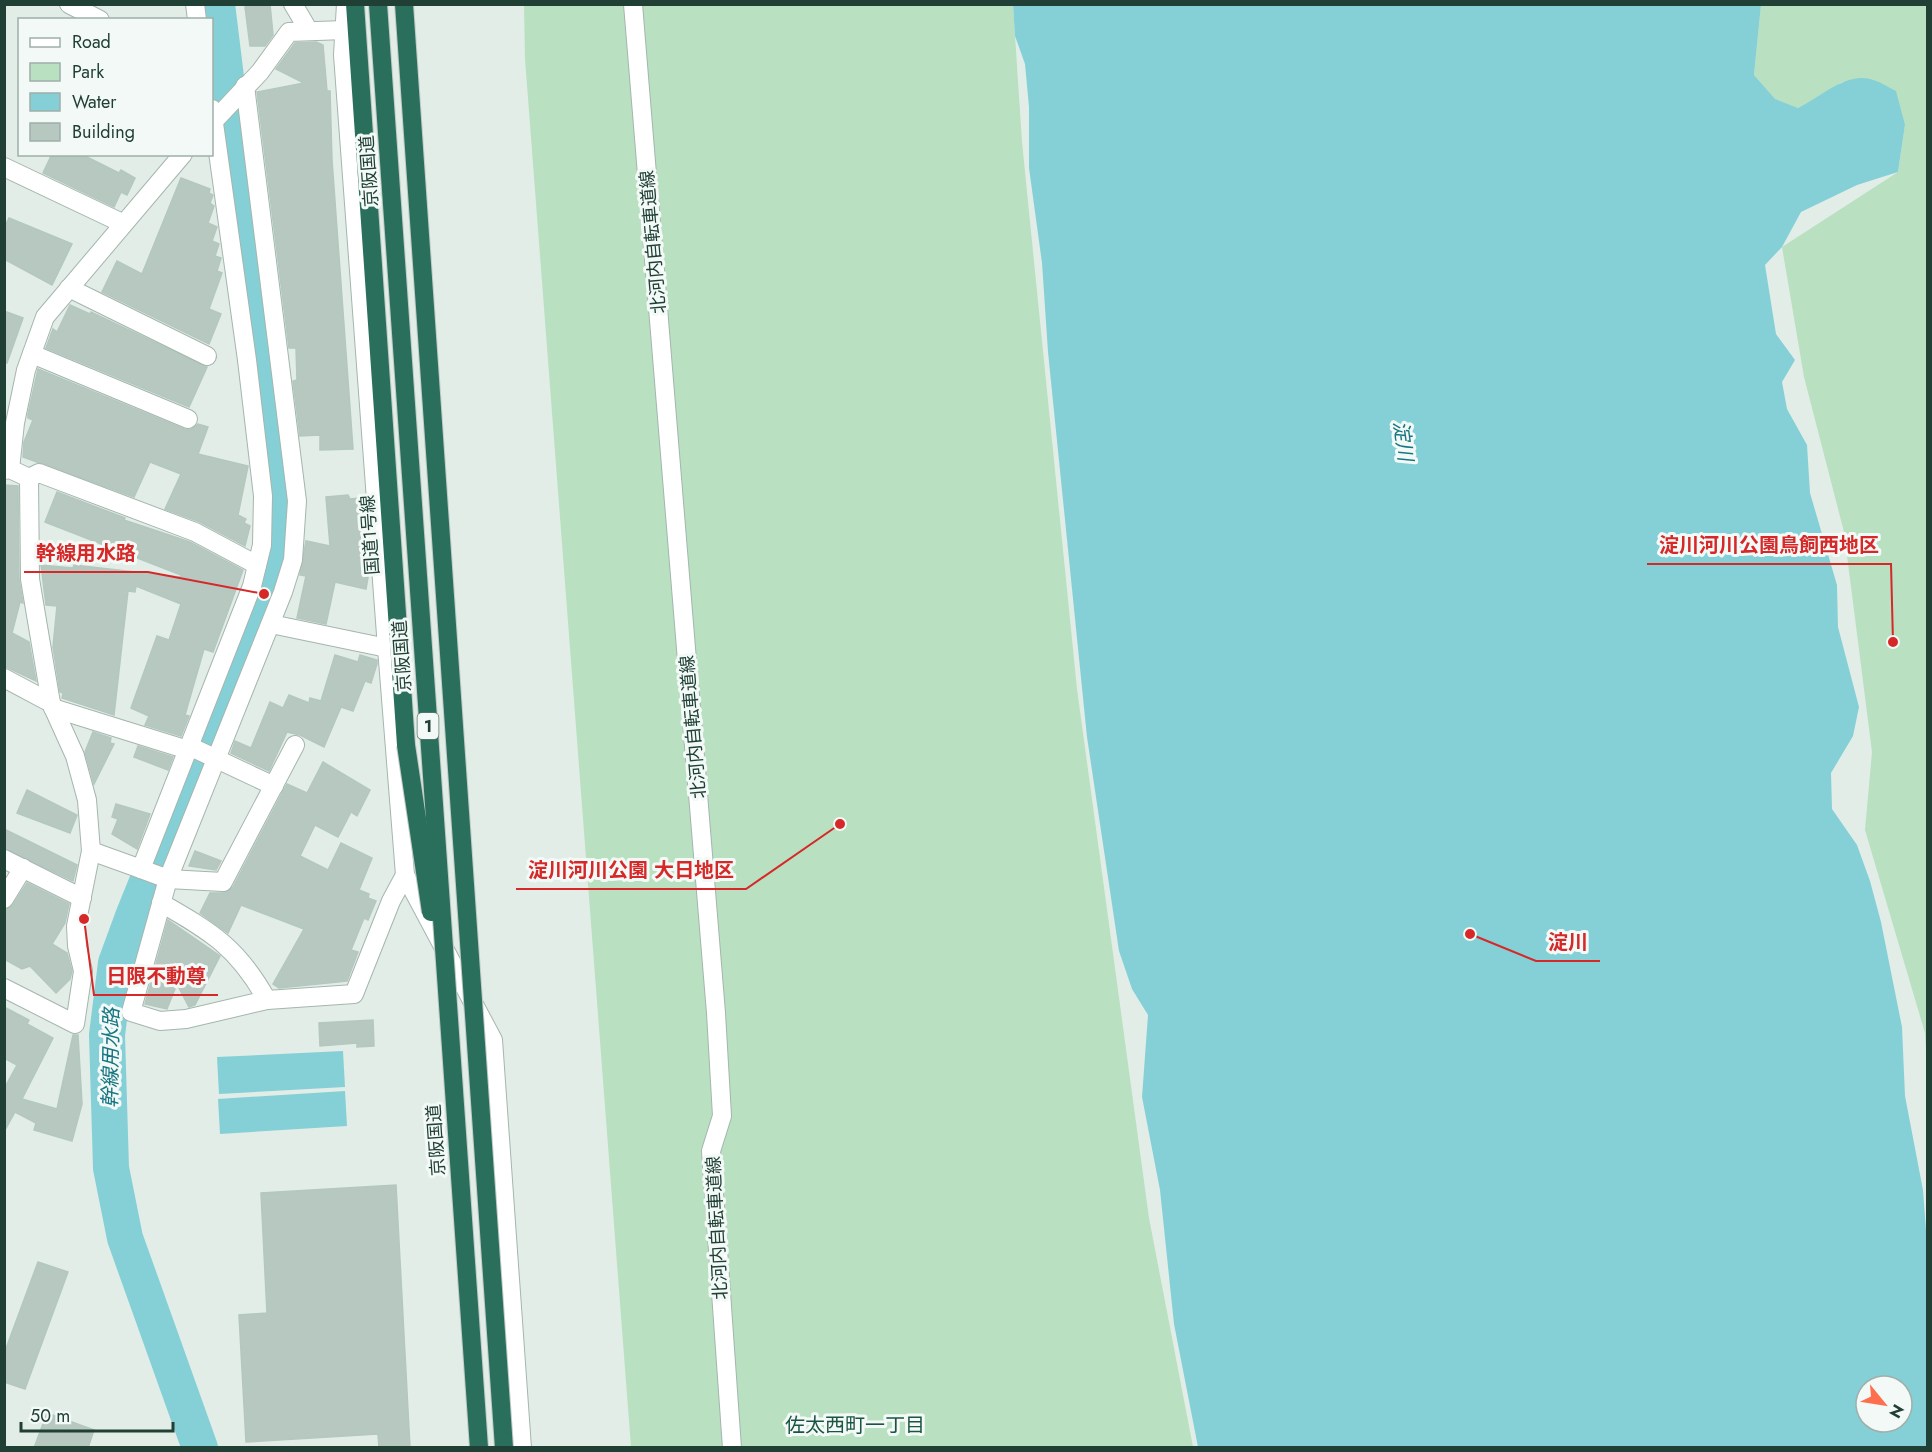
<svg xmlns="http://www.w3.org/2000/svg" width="1932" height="1452" font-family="Jost,'Noto Sans JP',sans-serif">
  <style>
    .green { fill: #b9e0c1 }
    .water { fill: #85d0d7; fill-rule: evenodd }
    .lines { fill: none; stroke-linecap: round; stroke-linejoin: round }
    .river { stroke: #85d0d7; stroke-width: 36 }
    .building { fill: #b7c8c0; stroke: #b3c8be; stroke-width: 1.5 }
    .street-casing { stroke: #a4b6ae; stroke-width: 20 }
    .highway-casing { stroke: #c1cac6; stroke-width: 20 }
    .street { stroke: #fff; stroke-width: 18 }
    .highway { stroke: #296f5c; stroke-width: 18 }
    .highway-bridge-casing { stroke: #c1cac6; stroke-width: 20; stroke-linecap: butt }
    .highway-bridge { stroke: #296f5c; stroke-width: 18 }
    .labels { text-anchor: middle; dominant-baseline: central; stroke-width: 6; stroke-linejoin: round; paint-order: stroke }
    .shield { fill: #f3f9f6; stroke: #5f786f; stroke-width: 1.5 }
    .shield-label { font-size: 16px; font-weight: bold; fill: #204035 }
    .street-label { font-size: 18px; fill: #204035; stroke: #f3f9f6 }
    .water-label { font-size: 20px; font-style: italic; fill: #157681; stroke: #f3f9f6 }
    .neighbourhood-label { font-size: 20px; fill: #1a5442; stroke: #f3f9f6 }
    .leader { fill: none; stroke: #d62828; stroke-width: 2 }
    .callout-dot { fill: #d62828; stroke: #f3f9f6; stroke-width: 2 }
    .callout-label { font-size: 20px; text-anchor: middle; font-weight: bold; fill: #d62828; stroke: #f3f9f6; stroke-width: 6; stroke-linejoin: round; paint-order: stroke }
  </style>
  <rect width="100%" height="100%" fill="#e2ede7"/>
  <!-- green -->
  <g class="green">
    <polygon points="524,5 1013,5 1022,142 1077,689 1149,1218 1193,1447 631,1447 525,59"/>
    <polygon points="1761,5 1927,5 1927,1065 1925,1033 1865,830 1872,752 1844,532 1804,377 1782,247 1898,172 1905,125 1842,82 1818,99 1798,108 1775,100 1754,75"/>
  </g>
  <!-- water -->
  <g class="water">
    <path d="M1013 5H1761L1754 75 1775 99 1798 108C1820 98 1844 73 1870 79 1879 81 1888 87 1896 91L1905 125 1898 172 1857 185 1801 212 1782 247 1765 265 1776 334 1795 360 1782 382 1787 409 1807 445 1810 493 1837 585 1838 627 1859 707 1853 736 1831 773 1832 809 1857 845 1870 881 1881 922 1902 1027 1905 1096 1923 1190 1927 1244V1447H1198L1174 1324 1160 1190 1142 1097 1148 1015 1132 989 1119 951 1087 737 1048 352 1042 263 1029 168V107L1025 64 1015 36ZM1866 1386H1902V1422H1866Z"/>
    <polygon points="343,1051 345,1087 219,1094 217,1057"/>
    <polygon points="345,1091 347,1126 220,1134 218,1099"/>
  </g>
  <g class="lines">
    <!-- river -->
    <polyline class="river" points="200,1448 125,1238 111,1168 107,1035 116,963 134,914 264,594 277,551 279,509 217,4"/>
  </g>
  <!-- building -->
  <g class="building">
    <polygon points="270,4 273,35 265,46 250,46 245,7"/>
    <polygon points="316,42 323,45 327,91 330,91 332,160 353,449 320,450 320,435 300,436 293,381 297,380 296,348 289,348 257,92 304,83 276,69 295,43"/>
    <polygon points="52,154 81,154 119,173 121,170 135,178 127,195 121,192 114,207 43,173"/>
    <polygon points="181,178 210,189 209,193 213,195 210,203 214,206 208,223 217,227 212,241 219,244 215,256 221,258 217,271 222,273 209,309 221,314 209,344 102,292 117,261 142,274"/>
    <polygon points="9,218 72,244 52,285 4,259 4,228"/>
    <polygon points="70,305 90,314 91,312 207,367 189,407 46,348 53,329 57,332"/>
    <polygon points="4,311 23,318 7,363 4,363"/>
    <polygon points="38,369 184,429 190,430 198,424 208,427 198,454 248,466 238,515 246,519 244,523 250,526 245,546 200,522 165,509 181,474 150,462 134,497 23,457 24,442 33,420 28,418 28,414"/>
    <polygon points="4,485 18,486 19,579 23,603 20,602 12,633 29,642 36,681 4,666"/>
    <polygon points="57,492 125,518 124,520 190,542 243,570 213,652 204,649 185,715 189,716 181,736 145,725 149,716 131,708 157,636 169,640 181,604 136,586 135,592 128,591 114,715 62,698 63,693 60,692 53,647 57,606 46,605 41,565 73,568 74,565 180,577 181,575 45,522"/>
    <polygon points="348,495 350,499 359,498 362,547 360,558 368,559 367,565 370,566 366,589 335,582 326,624 297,618 306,576 300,575 306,541 330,546 326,497"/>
    <polygon points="335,655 358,662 360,655 377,660 377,664 371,683 365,681 353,711 341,707 324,747 300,735 287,732 269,771 231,753 235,741 251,748 270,702 283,708 289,695 309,703 310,698 321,701"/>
    <polygon points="93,732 111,738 110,743 114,744 94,784 85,752"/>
    <polygon points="138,746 173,757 168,770 134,757"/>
    <polygon points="323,762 370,790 357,816 351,812 338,837 315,825 300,856 328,870 341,843 372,858 359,890 369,894 368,898 376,901 368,920 364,918 351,950 358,952 347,981 279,988 273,984 304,929 241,905 228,933 200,913 210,893 223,893 233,887 287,784 307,793"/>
    <polygon points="27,790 77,815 70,833 17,813"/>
    <polygon points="116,804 150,814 137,849 112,834 118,819 112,817"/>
    <polygon points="4,829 77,865 73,881 4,848"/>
    <polygon points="195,851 221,861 216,870 189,866"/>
    <polygon points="27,883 69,904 65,923 52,944 67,953 72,971 70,979 56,993 30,966 22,969 4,959 4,910 13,905"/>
    <polygon points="168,920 220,956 195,1005 189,1007 177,984 167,1009 145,1004"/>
    <polygon points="4,1007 29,1020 27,1024 53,1038 22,1099 57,1109 73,1035 78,1035 82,1104 72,1141 34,1130 36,1123 15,1112 4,1132 4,1089 17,1065 4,1058"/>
    <polygon points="373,1020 374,1046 357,1047 357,1043 320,1046 319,1023"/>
    <polygon points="396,1185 410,1448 379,1448 378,1434 246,1442 239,1315 267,1313 261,1193"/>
    <polygon points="38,1262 68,1272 25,1389 4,1382 4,1354"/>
    <polygon points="47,1413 94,1430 88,1448 34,1448"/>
  </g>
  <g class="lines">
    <!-- street casing -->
    <g class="street-casing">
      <g id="street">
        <polyline points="69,4 100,20"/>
        <polyline points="195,4 197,20"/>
        <polyline points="293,4 309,31"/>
        <polyline points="633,4 716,1013 722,1116 711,1151 732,1448"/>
        <polyline points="245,86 297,501 293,560 283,592 168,879 131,1012 160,1021 186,1019 267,1000 354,994 391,901 405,875"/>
        <polyline points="212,123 260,72 289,32 345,30"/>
        <polyline points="4,167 122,223"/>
        <polyline points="69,288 207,356"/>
        <polyline points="32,354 188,419"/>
        <polyline points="10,469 15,423 26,370 45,317 183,154"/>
        <polyline points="4,470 10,469 29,478 30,579 36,615 51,703 75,756 87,800 91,851 76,926 77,946 83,971 75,1024 4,988"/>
        <polyline points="29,478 39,473 195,532 257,565"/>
        <polyline points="271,624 387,648 343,55 346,4"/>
        <polyline points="387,648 405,875 493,1040 522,1448"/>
        <polyline points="4,678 51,703"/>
        <polyline points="53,708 188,750"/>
        <polyline points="189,746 274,786"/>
        <polyline points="91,851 141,869 252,586 262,545 263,496 247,360 212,109"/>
        <polyline points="4,859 82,898"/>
        <polyline points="141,869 168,879 223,882 295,745"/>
        <polyline points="4,899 23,868"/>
        <path d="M161 903C212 932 238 948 267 1000"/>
      </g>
    </g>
    <!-- highway casing -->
    <g class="highway-casing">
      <polyline id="highway" points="355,4 406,745"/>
    </g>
    <!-- street -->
    <use href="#street" class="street"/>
    <!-- highway -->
    <use href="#highway" class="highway"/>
    <!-- highway-bridge casing -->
    <g class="highway-bridge-casing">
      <g id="highway-bridge">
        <polyline points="378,4 479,1448"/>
        <polyline points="404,4 504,1448"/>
        <polyline points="406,745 431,912"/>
      </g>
    </g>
    <!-- highway-bridge -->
    <use href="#highway-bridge" class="highway-bridge"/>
  </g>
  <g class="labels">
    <!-- shield labels -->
    <rect class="shield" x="417.5" y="713" width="21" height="26" rx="4.5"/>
    <g class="shield-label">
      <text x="428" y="726">1</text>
    </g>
    <!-- street labels -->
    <g class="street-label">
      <text transform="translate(369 171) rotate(-94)">京阪国道</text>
      <text transform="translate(653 242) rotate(-95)">北河内自転車道線</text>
      <text transform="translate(370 535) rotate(-94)">国道1号線</text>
      <text transform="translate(402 656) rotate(-94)">京阪国道</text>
      <text transform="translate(693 727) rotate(-95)">北河内自転車道線</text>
      <text transform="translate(436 1140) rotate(-94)">京阪国道</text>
      <text transform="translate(717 1228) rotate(-93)">北河内自転車道線</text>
    </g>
    <!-- water labels -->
    <g class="water-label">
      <text transform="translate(1403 441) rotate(82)">淀川</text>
      <text transform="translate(111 1058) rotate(-89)">幹線用水路</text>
    </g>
    <!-- neighbourhood labels -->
    <g class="neighbourhood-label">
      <text x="855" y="1425">佐太西町一丁目</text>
    </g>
  </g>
  <!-- callouts -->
  <path class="leader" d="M1893 642L1891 564H1647M264 594L148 572H24M840 824L746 889H516M1470 934L1536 961H1600M84 919L94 995H218"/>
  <g class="callout-dot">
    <circle cx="1893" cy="642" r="6"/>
    <circle cx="264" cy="594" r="6"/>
    <circle cx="840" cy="824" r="6"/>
    <circle cx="1470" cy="934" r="6"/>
    <circle cx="84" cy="919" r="6"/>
  </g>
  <g class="callout-label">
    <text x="1769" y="552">淀川河川公園鳥飼西地区</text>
    <text x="86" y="560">幹線用水路</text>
    <text x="631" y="877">淀川河川公園 大日地区</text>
    <text x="1568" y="949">淀川</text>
    <text x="156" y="983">日限不動尊</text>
  </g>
  <!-- border -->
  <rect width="1932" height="1452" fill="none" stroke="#204035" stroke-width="12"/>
  <!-- legend -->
  <rect x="18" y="18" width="195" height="138" fill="#f3f9f6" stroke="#9fafa9" stroke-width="1.5"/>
  <rect x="30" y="38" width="30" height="9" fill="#ffffff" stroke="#9fafa9" stroke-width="1.5"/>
  <text x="72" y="48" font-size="18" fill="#204035">Road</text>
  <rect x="30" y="63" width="30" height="18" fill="#b9e0c1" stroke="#9fafa9" stroke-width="1.5"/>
  <text x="72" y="78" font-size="18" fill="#204035">Park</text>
  <rect x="30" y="93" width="30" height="18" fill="#85d0d7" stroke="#9fafa9" stroke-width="1.5"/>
  <text x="72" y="108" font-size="18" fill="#204035">Water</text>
  <rect x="30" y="123" width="30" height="18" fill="#b7c8c0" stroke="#9fafa9" stroke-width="1.5"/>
  <text x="72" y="138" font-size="18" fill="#204035">Building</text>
  <!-- north arrow -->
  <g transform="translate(1884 1404) rotate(120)"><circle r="28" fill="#f3f9f6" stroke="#9fafa9" stroke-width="1.5"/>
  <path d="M0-4.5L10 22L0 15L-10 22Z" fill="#fd6f4f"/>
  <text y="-9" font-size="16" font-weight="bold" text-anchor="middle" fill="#204035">N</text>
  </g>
  <!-- scale -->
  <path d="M21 1422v9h152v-9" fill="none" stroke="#204035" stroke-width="3"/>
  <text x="30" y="1422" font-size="18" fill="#204035" stroke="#f3f9f6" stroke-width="4.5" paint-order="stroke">50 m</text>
</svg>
